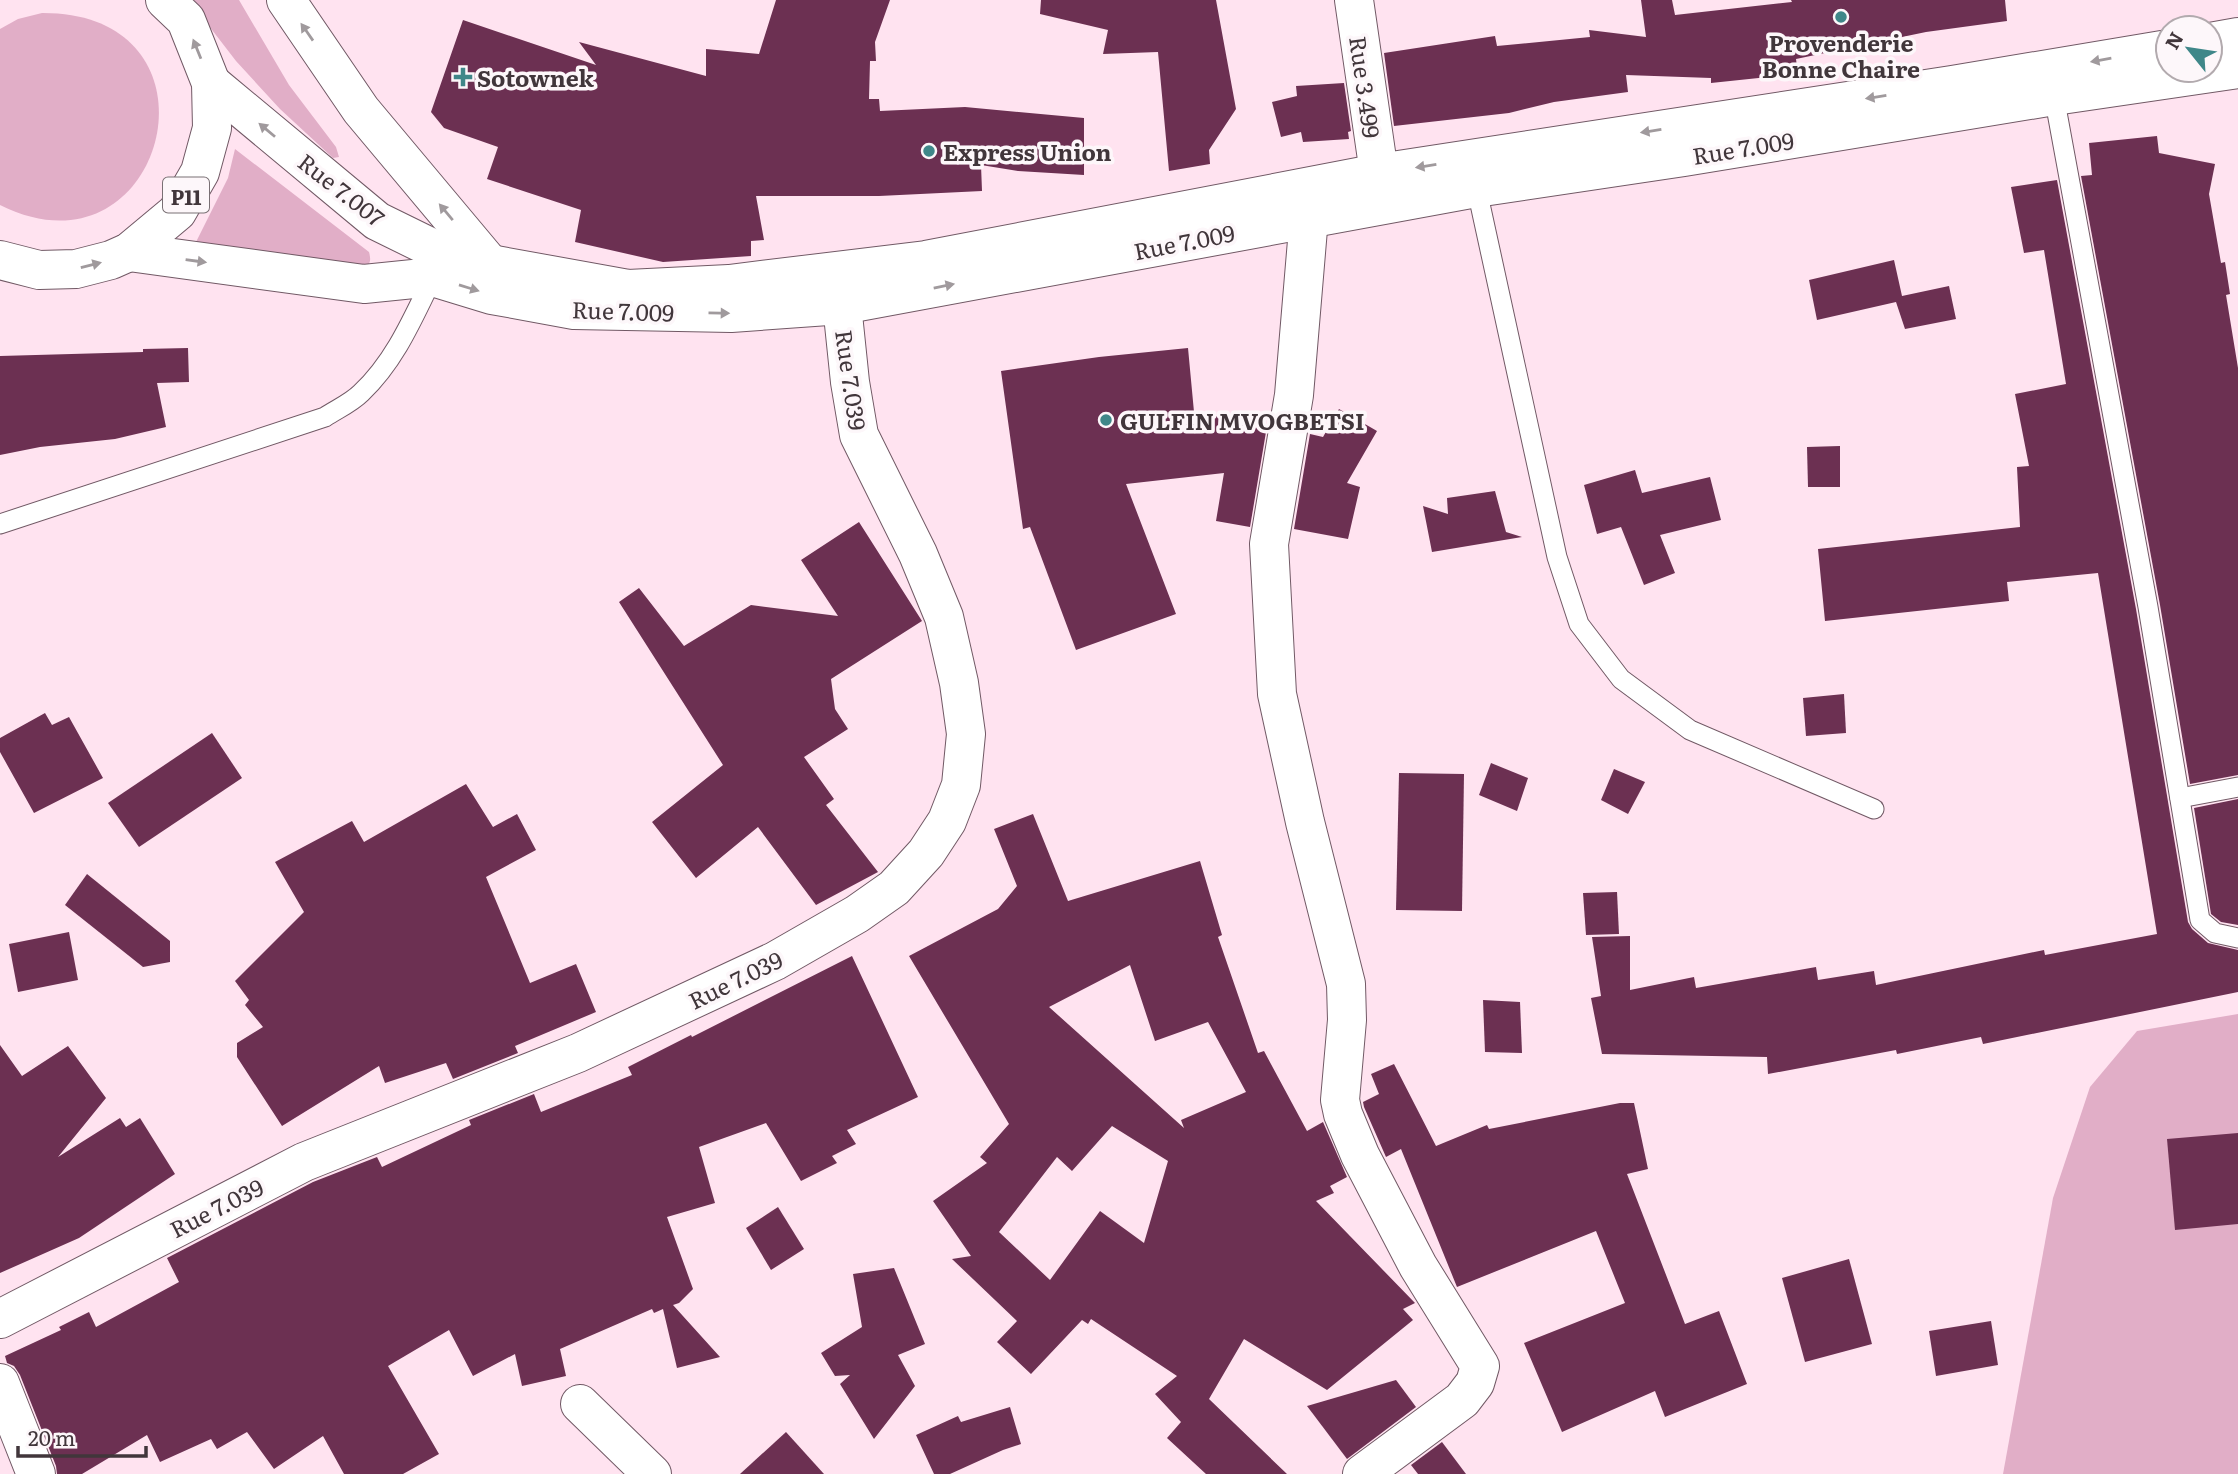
<svg xmlns="http://www.w3.org/2000/svg" width="2238" height="1474" font-family="Literata,serif">
  <style>
    .green { fill: #e1aec7 }
    .building { fill: #6c3052; fill-rule: evenodd }
    .lines { fill: none; stroke-linecap: round; stroke-linejoin: round }
    .lane-casing { stroke: #715965; stroke-width: 21 }
    .street-casing { stroke: #715965; stroke-width: 40 }
    .secondary-casing { stroke: #715965; stroke-width: 40 }
    .primary-casing { stroke: #715965; stroke-width: 40 }
    .lane { stroke: #fff; stroke-width: 19 }
    .street { stroke: #fff; stroke-width: 38 }
    .secondary { stroke: #fff; stroke-width: 38 }
    .primary { stroke: #fff; stroke-width: 38 }
    .oneway { fill: #a09a9d }
    .poi-dot { fill: #3f8789; stroke: #fdf7fa; stroke-width: 2.5 }
    .labels { text-anchor: middle; dominant-baseline: central; stroke-width: 7; stroke-linejoin: round; paint-order: stroke }
    .shield { fill: #fdf7fa; stroke: #797074; stroke-width: 2 }
    .shield-label { font-size: 21px; font-weight: bold; fill: #41363b }
    .poi-label { font-size: 23px; font-weight: bold; fill: #41363b; stroke: #fdf7fa; text-anchor: start }
    .street-label { font-size: 23px; fill: #41363b; stroke: #fdf7fa }
  </style>
  <rect width="100%" height="100%" fill="#ffe3f0"/>
  <!-- green -->
  <g class="green">
    <polygon points="189,0 239,0 289,85 336,147 339,157 333,158 280,109 236,61"/>
    <path d="M42 13C236 12 165 288 0 205V29L18 19Z"/>
    <path d="M235 149 369 252C371 260 371 264 364 268L196 242 228 178Z"/>
    <polygon points="2238,1014 2238,1474 2003,1474 2053,1198 2090,1087 2137,1031"/>
  </g>
  <!-- building -->
  <g class="building">
    <polygon points="776,0 890,0 875,42 876,61 870,61 869,99 879,99 880,111 965,107 1084,118 1084,175 1018,171 981,165 982,191 879,196 756,196 764,240 751,241 751,256 663,262 575,242 581,210 487,179 498,147 444,128 431,112 463,20 596,65 579,42 706,76 706,49 759,54"/>
    <polygon points="1041,0 1216,0 1236,109 1209,150 1210,164 1169,171 1158,52 1103,54 1108,30 1040,14"/>
    <polygon points="1641,0 1672,0 1675,15 1792,2 1791,0 2005,0 2007,21 1926,32 1796,59 1798,74 1711,83 1711,78 1626,75 1628,92 1554,102 1509,113 1394,126 1384,53 1495,36 1497,46 1590,37 1589,30 1646,37"/>
    <polygon points="1344,83 1351,131 1348,132 1349,139 1303,142 1301,132 1281,137 1272,102 1297,96 1296,86"/>
    <polygon points="2157,136 2159,153 2215,164 2209,194 2221,263 2225,262 2230,294 2226,295 2238,368 2238,775 2190,784 2160,605 2081,176 2092,175 2089,143"/>
    <polygon points="2057,180 2136,609 2188,922 2192,929 2208,943 2238,950 2238,992 1983,1044 1981,1037 1897,1054 1896,1050 1768,1074 1767,1057 1602,1054 1591,998 1601,996 1592,937 1630,936 1630,990 1694,977 1696,988 1816,967 1818,980 1874,971 1876,985 2044,950 2045,955 2157,934 2098,573 2007,582 2009,601 1825,621 1818,549 2020,527 2017,467 2029,466 2015,394 2066,384 2044,250 2024,253 2011,187"/>
    <polygon points="1894,260 1902,296 1949,286 1956,319 1905,329 1896,302 1817,320 1809,280"/>
    <polygon points="188,348 189,382 157,383 166,427 115,439 40,447 0,455 0,356 143,352 143,349"/>
    <polygon points="1188,348 1194,412 1267,426 1250,527 1216,521 1224,473 1126,484 1176,614 1076,650 1030,527 1023,529 1001,371 1099,357"/>
    <polygon points="1339,409 1377,431 1347,483 1360,487 1348,539 1294,529 1310,434 1323,437"/>
    <polygon points="1840,446 1840,487 1808,487 1807,447"/>
    <polygon points="1635,470 1642,493 1710,477 1721,520 1660,535 1675,573 1644,585 1621,527 1597,534 1584,485"/>
    <polygon points="1495,491 1506,532 1522,537 1432,552 1423,506 1448,514 1447,498"/>
    <polygon points="859,522 922,621 831,679 835,709 848,729 804,757 834,799 826,805 878,872 816,905 758,827 696,878 652,822 723,765 619,602 639,588 684,646 751,605 838,616 801,560"/>
    <polygon points="1844,694 1846,733 1806,736 1803,698"/>
    <polygon points="45,713 52,725 69,717 103,778 34,813 0,752 0,738"/>
    <polygon points="212,733 242,778 139,847 108,803"/>
    <polygon points="1491,763 1528,778 1517,811 1479,795"/>
    <polygon points="1614,769 1645,782 1628,814 1601,800"/>
    <polygon points="1399,773 1464,774 1462,911 1396,910"/>
    <polygon points="466,784 493,827 517,814 536,850 486,877 530,983 576,964 596,1012 515,1046 518,1053 453,1079 446,1063 385,1083 379,1066 282,1126 237,1057 237,1043 263,1027 245,1005 249,1000 235,981 304,912 275,862 352,821 364,842"/>
    <polygon points="2238,799 2238,925 2221,922 2211,914 2194,808"/>
    <path d="M1033 814 1068 901 1200 861 1222 935 1218 937 1258 1053 1264 1051 1307 1131 1323 1122 1347 1177 1330 1186 1334 1193 1316 1201 1415 1303 1403 1309 1413 1320 1327 1390 1244 1339 1209 1399 1287 1474H1206L1167 1438 1181 1422 1155 1394 1177 1376 1091 1319 1088 1324 1082 1320 1031 1374 997 1342 1017 1321 952 1259 971 1256 933 1201 987 1163 980 1157 1009 1124 909 956 998 909 1017 886 994 829ZM1130 965 1155 1041 1208 1022 1246 1092 1181 1120 1184 1128 1049 1007ZM1112 1126 1168 1161 1144 1243 1100 1211 1050 1280 999 1232 1057 1157 1072 1171Z"/>
    <polygon points="87,874 170,941 170,962 143,967 65,905"/>
    <polygon points="1617,892 1619,934 1586,935 1583,893"/>
    <polygon points="69,932 78,980 18,992 9,944"/>
    <polygon points="852,956 918,1097 847,1130 856,1144 832,1156 837,1163 801,1181 766,1123 699,1147 715,1203 667,1217 693,1289 679,1303 673,1305 720,1357 677,1368 663,1309 654,1313 652,1309 560,1349 566,1376 522,1386 515,1354 473,1376 449,1330 388,1366 439,1454 403,1474 344,1474 323,1436 274,1469 247,1432 217,1449 211,1439 160,1462 147,1435 82,1474 57,1474 56,1466 20,1375 14,1366 7,1363 5,1356 61,1330 59,1327 89,1312 96,1327 179,1282 167,1258 313,1182 377,1157 382,1167 471,1125 469,1120 534,1094 541,1112 632,1075 628,1067 691,1035 692,1037"/>
    <polygon points="1483,1000 1520,1002 1522,1053 1485,1052"/>
    <polygon points="0,1045 22,1076 68,1046 106,1098 58,1157 120,1118 126,1127 140,1118 175,1174 79,1238 0,1273"/>
    <polygon points="1394,1064 1436,1146 1487,1125 1489,1129 1620,1103 1634,1103 1648,1169 1627,1174 1685,1324 1719,1311 1747,1384 1665,1417 1655,1391 1562,1432 1524,1343 1625,1303 1596,1231 1457,1287 1401,1149 1386,1157 1364,1107 1363,1102 1379,1094 1371,1074"/>
    <polygon points="2238,1133 2238,1224 2175,1230 2167,1139"/>
    <polygon points="778,1207 804,1249 771,1270 746,1228"/>
    <polygon points="1849,1259 1872,1344 1805,1362 1782,1278"/>
    <polygon points="894,1268 925,1344 898,1355 915,1386 874,1439 840,1384 850,1375 835,1376 821,1353 862,1327 853,1274"/>
    <polygon points="1991,1321 1998,1365 1936,1376 1929,1331"/>
    <polygon points="1396,1380 1416,1407 1347,1459 1307,1406"/>
    <polygon points="1010,1407 1021,1444 1003,1450 950,1474 934,1474 916,1435 958,1416 961,1422"/>
    <polygon points="786,1432 824,1474 740,1474"/>
    <polygon points="1442,1442 1466,1474 1418,1474 1411,1465"/>
  </g>
  <g class="lines">
    <!-- lane casing -->
    <g class="lane-casing">
      <g id="lane">
        <polyline points="2054,96 2148,607 2200,920 2215,933 2238,938"/>
        <polyline points="1475,181 1557,557 1579,624 1621,679 1690,730 1874,809"/>
        <path d="M0 524 325 417C337 409 351 403 361 393 395 361 413 318 433 277"/>
        <polyline points="2180,798 2238,787"/>
      </g>
    </g>
    <!-- street casing -->
    <g class="street-casing">
      <g id="street">
        <polyline points="1354,0 1379,173"/>
        <polyline points="1309,217 1294,395 1269,544 1277,694 1305,822 1346,984 1347,1020 1340,1100 1343,1114 1360,1155 1418,1266 1480,1366 1475,1383 1462,1400 1362,1474"/>
        <polyline points="0,1319 304,1162 578,1053 775,961 857,914 894,888 926,853 947,821 961,785 966,734 959,683 944,617 918,554 859,435 850,382 842,305"/>
        <polyline points="0,1383 36,1474"/>
        <polyline points="580,1404 652,1474"/>
      </g>
    </g>
    <!-- secondary casing -->
    <g class="secondary-casing">
      <g id="secondary">
        <polyline points="286,0 361,110 490,264"/>
        <polyline points="2210,42 2238,37"/>
        <polyline points="211,83 377,221 434,249 490,264 628,289 729,284 926,260 1379,173 1952,85 2168,49"/>
        <polyline points="129,252 364,284 433,277 492,295 574,310 731,313 842,305 1476,188 1684,157 2054,96 2238,69"/>
      </g>
    </g>
    <!-- primary casing -->
    <g class="primary-casing">
      <polyline id="primary" points="0,260 39,270 76,269 111,260 129,252 177,212 200,172 212,128 211,83 186,20 165,0"/>
    </g>
    <!-- lane -->
    <use href="#lane" class="lane"/>
    <!-- street -->
    <use href="#street" class="street"/>
    <!-- secondary -->
    <use href="#secondary" class="secondary"/>
    <!-- primary -->
    <use href="#primary" class="primary"/>
  </g>
  <!-- one-way arrows -->
  <defs><path id="oneway-solid" d="M-6-.8H1V-3.2L6.5 0L1 3.2V.8H-6Z" transform="scale(1.75)"/></defs>
  <g class="oneway">
    <use href="#oneway-solid" transform="translate(307 32) rotate(-125)"/>
    <use href="#oneway-solid" transform="translate(197 49) rotate(-112)"/>
    <use href="#oneway-solid" transform="translate(2101 60) rotate(170)"/>
    <use href="#oneway-solid" transform="translate(1876 97) rotate(171)"/>
    <use href="#oneway-solid" transform="translate(267 130) rotate(-140)"/>
    <use href="#oneway-solid" transform="translate(1651 131) rotate(171)"/>
    <use href="#oneway-solid" transform="translate(1426 166) rotate(171)"/>
    <use href="#oneway-solid" transform="translate(446 212) rotate(-130)"/>
    <use href="#oneway-solid" transform="translate(196 261) rotate(8)"/>
    <use href="#oneway-solid" transform="translate(91 265) rotate(-14)"/>
    <use href="#oneway-solid" transform="translate(944 286) rotate(-11)"/>
    <use href="#oneway-solid" transform="translate(469 288) rotate(17)"/>
    <use href="#oneway-solid" transform="translate(719 313) rotate(1)"/>
  </g>
  <!-- markers -->
  <g class="poi-dot">
    <circle cx="1841" cy="17" r="7"/>
    <path d="M459.5 66.5h7v7h7v7h-7v7h-7v-7h-7v-7h7z"/>
    <circle cx="929" cy="151" r="7"/>
    <circle cx="1106" cy="420" r="7"/>
  </g>
  <g class="labels">
    <!-- shield labels -->
    <rect class="shield" x="163" y="177.5" width="46" height="35" rx="5"/>
    <g class="shield-label">
      <text x="186" y="195">P11</text>
    </g>
    <!-- poi labels -->
    <g class="poi-label">
      <text x="1841" y="42" text-anchor="middle">Provenderie<tspan x="1841" dy="26">Bonne Chaire</tspan></text>
      <text x="477" y="77">Sotownek</text>
      <text x="943" y="151">Express Union</text>
      <text x="1120" y="420">GULFIN MVOGBETSI</text>
    </g>
    <!-- street labels -->
    <g class="street-label">
      <text transform="translate(1366 87) rotate(82)">Rue 3.499</text>
      <text transform="translate(1743 147) rotate(-9)">Rue 7.009</text>
      <text transform="translate(342 189) rotate(38)">Rue 7.007</text>
      <text transform="translate(1184 241) rotate(-11)">Rue 7.009</text>
      <text transform="translate(623 310) rotate(2)">Rue 7.009</text>
      <text transform="translate(852 380) rotate(82)">Rue 7.039</text>
      <text transform="translate(735 979) rotate(-26)">Rue 7.039</text>
      <text transform="translate(216 1207) rotate(-27)">Rue 7.039</text>
    </g>
  </g>
  <!-- north arrow -->
  <g transform="translate(2189 49) rotate(300)"><circle r="33" fill="#fdf7fa" stroke="#b2aaae" stroke-width="2"/>
  <path d="M0-5L12 26L0 18L-12 26Z" fill="#3f8789"/>
  <text y="-10" font-size="19" font-weight="bold" text-anchor="middle" fill="#41363b">N</text>
  </g>
  <!-- scale -->
  <path d="M18 1446v10h128v-10" fill="none" stroke="#41363b" stroke-width="3.5"/>
  <text x="28" y="1446" font-size="21" fill="#41363b" stroke="#fdf7fa" stroke-width="5" paint-order="stroke">20 m</text>
</svg>
